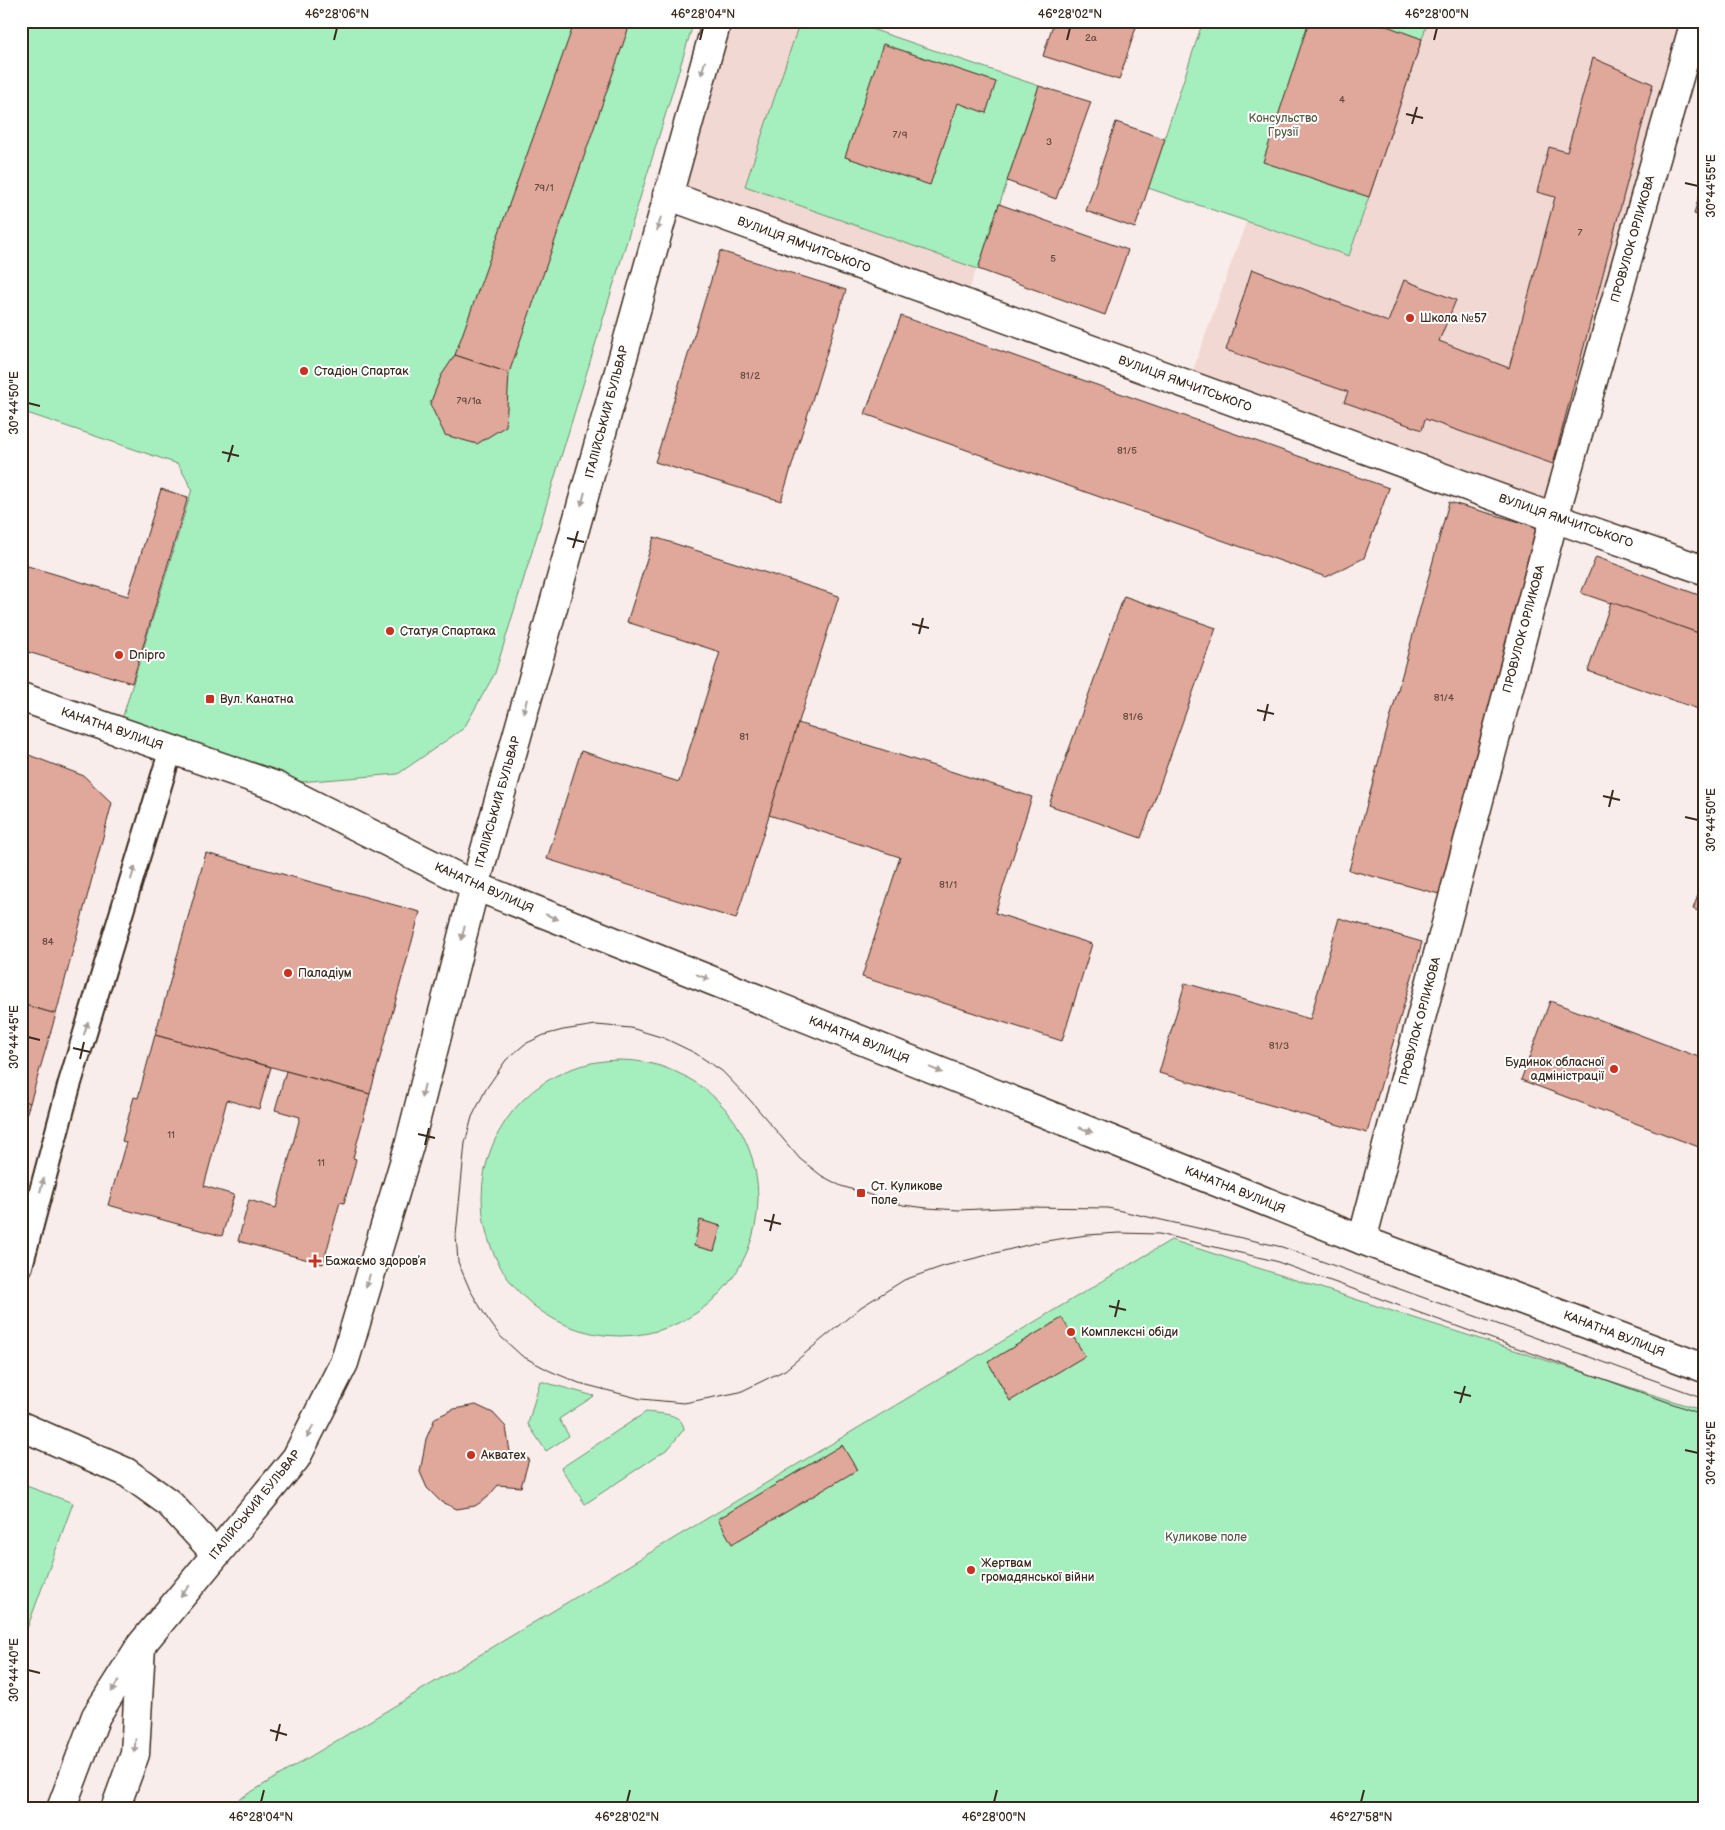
<svg xmlns="http://www.w3.org/2000/svg" width="1725" height="1830" font-family="'Balsamiq Sans',sans-serif">
  <style>
    .built { fill: #f2d8d3 }
    .green { fill: #a5efbe; stroke: #708c6e }
    .building { fill: #e0a79b; stroke: #3b2a1e }
    .lines { fill: none; stroke-linecap: round; stroke-linejoin: round }
    .lane-casing { stroke: #3b2a1e; stroke-width: 26 }
    .street-casing { stroke: #3b2a1e; stroke-width: 31 }
    .secondary-casing { stroke: #3b2a1e; stroke-width: 31 }
    .lane { stroke: #fff; stroke-width: 22 }
    .street { stroke: #fff; stroke-width: 28 }
    .secondary { stroke: #fff; stroke-width: 28 }
    .tram { stroke: #3b2a1e; stroke-width: 1 }
    .oneway { fill: #a79f9a }
    .ticks { fill: none; stroke: #3b2a1e; stroke-width: 2 }
    .poi-dot { fill: #c8321e; stroke: #fff; stroke-width: 2 }
    .labels { text-anchor: middle; dominant-baseline: central; stroke-width: 4; stroke-linejoin: round; paint-order: stroke }
    .number-label { font-size: 10px; fill: #64493d }
    .park-label { font-size: 12px; fill: #565b46; stroke: #fff }
    .street-label { font-size: 12px; fill: #3b2a1e; stroke: #fff }
    .poi-label { font-size: 12px; fill: #3b2a1e; stroke: #fff; text-anchor: start }
    .neatline { fill: none; stroke: #3b2a1e; stroke-width: 2 }
    .ticks-label { font-size: 12px; text-anchor: middle; fill: #3b2a1e }
  </style>
  <rect width="100%" height="100%" fill="#f9edeb"/>
  <filter id="ink" filterUnits="userSpaceOnUse"><feTurbulence type="fractalNoise" baseFrequency=".02" numOctaves="2"/><feDisplacementMap in="SourceGraphic" scale="10" xChannelSelector="R" yChannelSelector="G"/><feConvolveMatrix kernelMatrix="1 2 1 2 8 2 1 2 1" color-interpolation-filters="sRGB"/></filter>
  <g filter="url(#ink)">
    <!-- built -->
    <g class="built">
      <polygon points="719,21 848,21 1039,86 966,300 672,193"/>
      <polygon points="1428,21 1693,21 1553,516 1189,381 1246,222 1349,256"/>
    </g>
    <!-- green -->
    <g class="green">
      <polygon points="21,21 694,21 495,673 464,728 398,774 274,784 119,729 192,489 178,464 21,411"/>
      <polygon points="800,21 848,21 1039,86 978,269 745,186"/>
      <polygon points="1203,21 1428,21 1349,256 1148,188"/>
      <circle cx="620" cy="1198" r="138"/>
      <polygon points="1171,1240 1704,1411 1704,1809 223,1809"/>
      <polygon points="540,1381 594,1396 559,1419 569,1436 546,1451 528,1424"/>
      <path d="M646 1412C659 1414 682 1412 684 1429L669 1448 585 1504 561 1468Z"/>
      <polygon points="21,1484 73,1503 21,1645"/>
    </g>
    <!-- building -->
    <g class="building">
      <polygon points="575,21 631,21 509,373 455,355"/>
      <polygon points="1054,21 1138,21 1119,80 1043,56"/>
      <polygon points="1309,21 1373,21 1422,39 1369,197 1263,162"/>
      <polygon points="883,44 996,82 986,113 958,103 930,185 845,157"/>
      <polygon points="1593,58 1653,84 1553,464 1425,419 1422,430 1344,402 1348,392 1226,350 1252,269 1388,322 1404,280 1456,300 1439,341 1509,368 1555,197 1537,192 1549,147 1567,152"/>
      <polygon points="1039,86 1091,102 1056,199 1007,181"/>
      <polygon points="1116,122 1165,139 1135,228 1086,211"/>
      <polygon points="1704,179 1704,217 1694,214"/>
      <polygon points="999,204 1128,250 1105,315 978,269"/>
      <polygon points="720,251 846,290 781,501 655,462"/>
      <polygon points="901,316 1389,488 1364,558 1326,577 865,414"/>
      <polygon points="455,355 509,373 506,426 477,444 445,435 430,404 441,376"/>
      <polygon points="161,489 188,497 132,683 21,650 21,564 128,596"/>
      <polygon points="1449,502 1538,527 1439,894 1349,870"/>
      <polygon points="654,537 839,596 736,919 547,859 581,751 679,782 720,652 627,622"/>
      <polygon points="1596,557 1704,597 1704,635 1581,593"/>
      <polygon points="1124,596 1216,628 1141,838 1049,805"/>
      <polygon points="1611,602 1704,635 1704,711 1588,671"/>
      <polygon points="798,723 1032,797 995,913 1092,944 1062,1041 862,977 900,857 769,815"/>
      <polygon points="21,752 84,776 112,803 56,1014 21,1004 21,880 30,852 21,849"/>
      <polygon points="206,853 420,912 370,1094 155,1035"/>
      <polygon points="1704,879 1704,913 1693,909"/>
      <polygon points="1339,918 1422,942 1367,1133 1159,1073 1185,983 1310,1019"/>
      <polygon points="1550,1001 1704,1059 1704,1149 1521,1080"/>
      <polygon points="21,1004 56,1014 30,1103 21,1100"/>
      <polygon points="155,1035 271,1067 259,1109 227,1100 204,1186 234,1195 222,1236 108,1205 126,1142 122,1141 132,1104 134,1097 138,1098"/>
      <polygon points="286,1071 370,1094 353,1158 356,1159 354,1168 344,1203 340,1202 323,1264 238,1241 249,1200 276,1208 300,1117 275,1110"/>
      <polygon points="21,1100 30,1103 21,1130"/>
      <polygon points="700,1220 721,1226 714,1251 694,1246"/>
      <polygon points="1062,1318 1085,1356 1010,1401 988,1362"/>
      <polygon points="476,1405 493,1413 506,1427 510,1452 529,1459 521,1487 498,1485 487,1498 475,1506 457,1509 441,1502 427,1488 420,1472 426,1439 435,1418 454,1409"/>
      <polygon points="842,1445 857,1470 732,1544 718,1519"/>
    </g>
    <g class="lines">
      <!-- lane casing -->
      <g class="lane-casing">
        <polyline id="lane" points="21,1266 69,1086 171,749"/>
      </g>
      <!-- street casing -->
      <g class="street-casing">
        <g id="street">
          <polyline points="667,195 1554,518 1704,570"/>
          <polyline points="1362,1240 1554,518 1695,21"/>
          <polyline points="21,1426 126,1472 169,1503 216,1554"/>
        </g>
      </g>
      <!-- secondary casing -->
      <g class="secondary-casing">
        <g id="secondary">
          <polyline points="21,697 276,786 475,886 1362,1240 1704,1368"/>
          <polyline points="61,1809 96,1716 141,1645 296,1458 344,1363 409,1146 475,886 717,21"/>
          <polyline points="115,1809 135,1754 141,1646"/>
        </g>
      </g>
      <!-- lane -->
      <use href="#lane" class="lane"/>
      <!-- street -->
      <use href="#street" class="street"/>
      <!-- secondary -->
      <use href="#secondary" class="secondary"/>
      <!-- tram -->
      <polyline class="tram" points="1704,1398 1282,1247 1108,1208 1024,1207 959,1210 927,1208 903,1205 841,1186 822,1176 800,1159 750,1100 722,1071 695,1053 664,1038 631,1028 596,1025 563,1030 544,1035 525,1044 506,1060 486,1089 472,1117 465,1143 456,1235 458,1262 470,1290 485,1315 500,1336 522,1356 550,1371 579,1383 641,1399 684,1403 740,1392 785,1370 861,1307 904,1280 944,1266 1039,1242 1087,1235 1119,1233 1159,1234 1275,1261 1704,1415"/>
    </g>
    <!-- one-way arrows -->
    <defs><path id="oneway-solid" d="M-6-.8H1V-3.2L6.5 0L1 3.2V.8H-6Z" transform="scale(1.25)"/></defs>
    <g class="oneway">
      <use href="#oneway-solid" transform="translate(703 68) rotate(106)"/>
      <use href="#oneway-solid" transform="translate(659 224) rotate(105)"/>
      <use href="#oneway-solid" transform="translate(583 499) rotate(105)"/>
      <use href="#oneway-solid" transform="translate(525 706) rotate(106)"/>
      <use href="#oneway-solid" transform="translate(133 873) rotate(-73)"/>
      <use href="#oneway-solid" transform="translate(552 917) rotate(22)"/>
      <use href="#oneway-solid" transform="translate(463 933) rotate(104)"/>
      <use href="#oneway-solid" transform="translate(703 977) rotate(22)"/>
      <use href="#oneway-solid" transform="translate(86 1028) rotate(-73)"/>
      <use href="#oneway-solid" transform="translate(936 1070) rotate(22)"/>
      <use href="#oneway-solid" transform="translate(423 1091) rotate(104)"/>
      <use href="#oneway-solid" transform="translate(1086 1130) rotate(22)"/>
      <use href="#oneway-solid" transform="translate(42 1185) rotate(-75)"/>
      <use href="#oneway-solid" transform="translate(368 1281) rotate(106)"/>
      <use href="#oneway-solid" transform="translate(310 1432) rotate(117)"/>
      <use href="#oneway-solid" transform="translate(185 1591) rotate(130)"/>
      <use href="#oneway-solid" transform="translate(115 1686) rotate(122)"/>
      <use href="#oneway-solid" transform="translate(135 1746) rotate(94)"/>
    </g>
  </g>
  <!-- ticks -->
  <path class="ticks" d="M334 40 337 28M700 40 703 28M1067 40 1070 28M1434 40 1437 28M1406 114 1423 118M1412 124 1417 107M1685 183 1698 186M28 403 40 406M222 452 239 456M228 462 233 445M567 538 584 542M573 548 578 531M912 624 929 628M919 634 923 618M1257 710 1274 714M1264 721 1268 704M1603 796 1620 800M1609 807 1613 790M1685 817 1698 820M28 1037 40 1040M73 1048 90 1052M80 1059 84 1042M418 1134 435 1138M425 1145 429 1128M764 1220 781 1224M770 1231 774 1214M1109 1306 1126 1310M1115 1317 1119 1300M1454 1392 1471 1396M1460 1403 1465 1386M1685 1450 1698 1453M28 1670 40 1673M270 1730 287 1735M276 1741 280 1724M261 1802 264 1790M627 1802 630 1790M994 1802 997 1790M1361 1802 1364 1790"/>
  <!-- markers -->
  <g class="poi-dot">
    <circle cx="1410" cy="318" r="5"/>
    <circle cx="304" cy="371" r="5"/>
    <circle cx="390" cy="631" r="5"/>
    <circle cx="119" cy="655" r="5"/>
    <rect x="205" y="694" width="10" height="10" rx="2.5"/>
    <circle cx="288" cy="973" r="5"/>
    <circle cx="1614" cy="1069" r="5"/>
    <rect x="856" y="1188" width="10" height="10" rx="2.5"/>
    <path d="M312.5 1253.5h5v5h5v5h-5v5h-5v-5h-5v-5h5z"/>
    <circle cx="1071" cy="1332" r="5"/>
    <circle cx="471" cy="1455" r="5"/>
    <circle cx="971" cy="1570" r="5"/>
  </g>
  <g class="labels">
    <!-- number labels -->
    <g class="number-label">
      <text x="1091" y="38">2а</text>
      <text x="1342" y="100">4</text>
      <text x="900" y="135">7/9</text>
      <text x="1049" y="142">3</text>
      <text x="544" y="188">79/1</text>
      <text x="1580" y="233">7</text>
      <text x="1053" y="259">5</text>
      <text x="750" y="376">81/2</text>
      <text x="469" y="401">79/1а</text>
      <text x="1127" y="451">81/5</text>
      <text x="1444" y="698">81/4</text>
      <text x="1133" y="717">81/6</text>
      <text x="744" y="737">81</text>
      <text x="948" y="885">81/1</text>
      <text x="48" y="942">84</text>
      <text x="1279" y="1046">81/3</text>
      <text x="171" y="1135">11</text>
      <text x="321" y="1163">11</text>
    </g>
    <!-- park labels -->
    <g class="park-label">
      <text x="1283" y="118">Консульство<tspan x="1283" dy="14">Грузії</tspan></text>
      <text x="1206" y="1537">Куликове поле</text>
    </g>
    <!-- street labels -->
    <g class="street-label">
      <text transform="translate(1633 239) rotate(-74)">ПРОВУЛОК ОРЛИКОВА</text>
      <text transform="translate(804 245) rotate(20)">ВУЛИЦЯ ЯМЧИТСЬКОГО</text>
      <text transform="translate(1185 384) rotate(20)">ВУЛИЦЯ ЯМЧИТСЬКОГО</text>
      <text transform="translate(607 412) rotate(-75)">ІТАЛІЙСЬКИЙ БУЛЬВАР</text>
      <text transform="translate(1566 521) rotate(19)">ВУЛИЦЯ ЯМЧИТСЬКОГО</text>
      <text transform="translate(1524 629) rotate(-75)">ПРОВУЛОК ОРЛИКОВА</text>
      <text transform="translate(112 729) rotate(19)">КАНАТНА ВУЛИЦЯ</text>
      <text transform="translate(498 802) rotate(-74)">ІТАЛІЙСЬКИЙ БУЛЬВАР</text>
      <text transform="translate(484 888) rotate(24)">КАНАТНА ВУЛИЦЯ</text>
      <text transform="translate(1420 1021) rotate(-75)">ПРОВУЛОК ОРЛИКОВА</text>
      <text transform="translate(859 1040) rotate(22)">КАНАТНА ВУЛИЦЯ</text>
      <text transform="translate(1235 1190) rotate(22)">КАНАТНА ВУЛИЦЯ</text>
      <text transform="translate(1614 1334) rotate(21)">КАНАТНА ВУЛИЦЯ</text>
      <text transform="translate(255 1505) rotate(-51)">ІТАЛІЙСЬКИЙ БУЛЬВАР</text>
    </g>
    <!-- poi labels -->
    <g class="poi-label">
      <text x="1420" y="318">Школа №57</text>
      <text x="314" y="371">Стадіон Спартак</text>
      <text x="400" y="631">Статуя Спартака</text>
      <text x="129" y="655">Dnipro</text>
      <text x="220" y="699">Вул. Канатна</text>
      <text x="298" y="973">Паладіум</text>
      <text x="1604" y="1062" text-anchor="end">Будинок обласної<tspan x="1604" dy="14">адміністрації</tspan></text>
      <text x="871" y="1186">Ст. Куликове<tspan x="871" dy="14">поле</tspan></text>
      <text x="325" y="1261">Бажаємо здоровʼя</text>
      <text x="1081" y="1332">Комплексні обіди</text>
      <text x="481" y="1455">Акватех</text>
      <text x="981" y="1563">Жертвам<tspan x="981" dy="14">громадянської війни</tspan></text>
    </g>
  </g>
  <!-- margin -->
  <rect width="1725" height="1830" fill="none" stroke="#fff" stroke-width="55"/>
  <rect x="28" y="28" width="1670" height="1774" class="neatline"/>
  <g class="ticks-label">
    <text x="337" y="18">46°28'06"N</text>
    <text x="703" y="18">46°28'04"N</text>
    <text x="1070" y="18">46°28'02"N</text>
    <text x="1437" y="18">46°28'00"N</text>
    <text transform="translate(1711 186) rotate(-90)" y="4">30°44'55"E</text>
    <text transform="translate(14 403) rotate(-90)" y="4">30°44'50"E</text>
    <text transform="translate(1711 820) rotate(-90)" y="4">30°44'50"E</text>
    <text transform="translate(14 1037) rotate(-90)" y="4">30°44'45"E</text>
    <text transform="translate(1711 1453) rotate(-90)" y="4">30°44'45"E</text>
    <text transform="translate(14 1670) rotate(-90)" y="4">30°44'40"E</text>
    <text x="261" y="1821">46°28'04"N</text>
    <text x="627" y="1821">46°28'02"N</text>
    <text x="994" y="1821">46°28'00"N</text>
    <text x="1361" y="1821">46°27'58"N</text>
  </g>
</svg>
